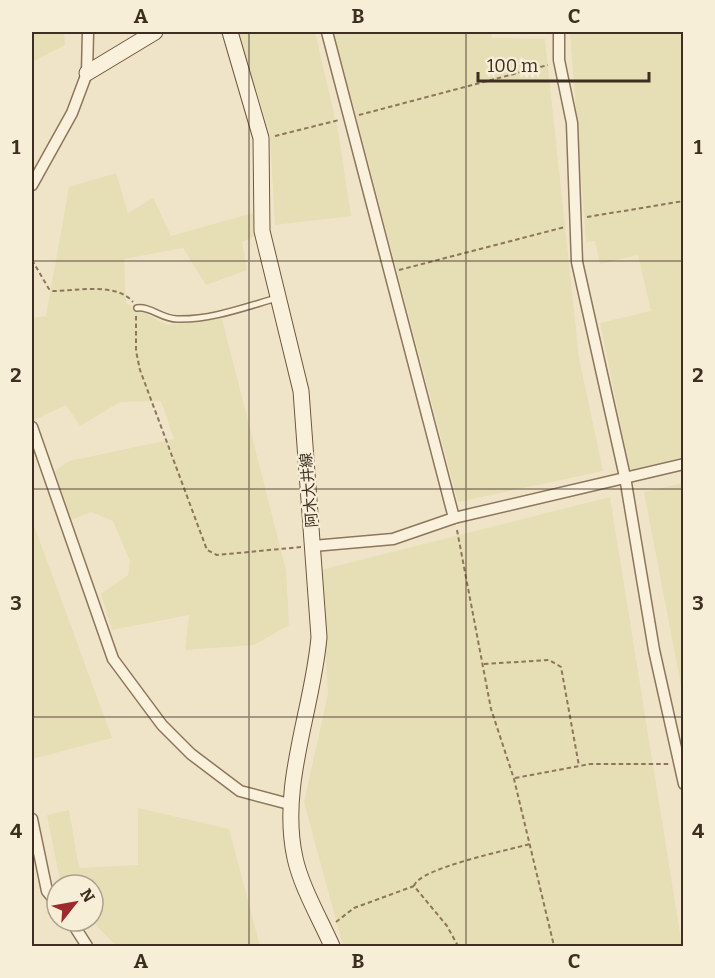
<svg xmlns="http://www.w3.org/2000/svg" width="715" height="978" font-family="Bitter,'Noto Sans JP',serif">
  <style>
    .farmland { fill: #e6deb5 }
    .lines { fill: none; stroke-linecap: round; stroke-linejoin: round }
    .lane-casing { stroke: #8d765c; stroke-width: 8 }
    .street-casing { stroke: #8d765c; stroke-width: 13 }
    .secondary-casing { stroke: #6f573f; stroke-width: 17 }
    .path { stroke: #8d765c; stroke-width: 2; stroke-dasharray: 4.5 3; stroke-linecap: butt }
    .lane { stroke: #faf1dc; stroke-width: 5 }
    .street { stroke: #faf1dc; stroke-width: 10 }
    .secondary { stroke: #faf1dc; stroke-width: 15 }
    .grid { fill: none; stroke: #3d2e20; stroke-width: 1.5; stroke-opacity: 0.55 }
    .labels { text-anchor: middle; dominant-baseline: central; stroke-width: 4.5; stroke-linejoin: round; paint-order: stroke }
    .street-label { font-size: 15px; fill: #3d2e20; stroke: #f7eed8 }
    .neatline { fill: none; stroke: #3d2e20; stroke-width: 2 }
    .grid-label { font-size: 20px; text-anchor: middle; font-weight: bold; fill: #3d2e20 }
  </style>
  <rect width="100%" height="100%" fill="#f0e4c8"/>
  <!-- farmland -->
  <g class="farmland">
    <polygon points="32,32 64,32 65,45 32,62"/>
    <polygon points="238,32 315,32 338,131 351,216 275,225 270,134"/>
    <polygon points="334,32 491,32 492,38 545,39 579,358 603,471 458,502"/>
    <polygon points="570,32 683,32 683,457 630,470 600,323 651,311 638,255 600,264 595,241 586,242"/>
    <polygon points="116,173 128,213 153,198 171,236 253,213 257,235 242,242 247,270 206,285 183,248 124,259 126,303 167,325 222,319 286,570 289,625 254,645 185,650 189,615 112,630 101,594 128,575 130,561 113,521 91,512 71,520 55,471 69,461 174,439 161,401 120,402 80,426 66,405 34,420 32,412 32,318 46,316 69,187"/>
    <polygon points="683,483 684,483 683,696 644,492"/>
    <polygon points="610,497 682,946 343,946 304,802 328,694 321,570"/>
    <polygon points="32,520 112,738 32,759"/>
    <polygon points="138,808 229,829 260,946 116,946 92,921 93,885 61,885 47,815 69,810 79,868 138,865"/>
  </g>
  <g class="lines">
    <!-- lane casing -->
    <g class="lane-casing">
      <path id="lane" d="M137 308C150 306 162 319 177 319 211 320 245 307 277 298"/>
    </g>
    <!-- street casing -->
    <g class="street-casing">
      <g id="street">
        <polyline points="327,32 454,518"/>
        <polyline points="559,32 559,60 572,123 577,262 625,477 654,650 684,784"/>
        <polyline points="32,185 72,113 87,73 88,32"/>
        <polyline points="32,427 113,659 162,725 191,754 240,791 289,804"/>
        <polyline points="313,546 393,539 454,518 684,464"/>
        <polyline points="32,819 47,891 57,903"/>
        <polyline points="71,921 87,946"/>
      </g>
    </g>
    <!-- secondary casing -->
    <g class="secondary-casing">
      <g id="secondary">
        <path d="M230 32 261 138 262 231 301 391 319 637C313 709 279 786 295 858 301 886 320 919 332 946"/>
        <polyline points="87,73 155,32"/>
      </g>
    </g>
    <!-- path -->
    <g class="path">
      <polyline points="359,115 548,65"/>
      <polyline points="275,136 339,120"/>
      <polyline points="587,217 684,201"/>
      <path d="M32 260 49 289 53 291C77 291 116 282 133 302"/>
      <polyline points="399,270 565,227"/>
      <polyline points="136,316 136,351 140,370 207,550 217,555 301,547"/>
      <polyline points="457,530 491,709 514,779 554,946"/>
      <polyline points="484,664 549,660 561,667 579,766"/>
      <polyline points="515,778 590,764 670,764"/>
      <path d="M414 886C419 868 509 850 530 844"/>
      <polyline points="336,922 354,908 414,886 447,926 458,946"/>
    </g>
    <!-- lane -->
    <use href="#lane" class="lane"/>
    <!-- street -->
    <use href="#street" class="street"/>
    <!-- secondary -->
    <use href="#secondary" class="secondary"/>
  </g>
  <!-- grid -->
  <path class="grid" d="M249 32V946M466 32V946M32 261H684M32 489H684M32 717H684"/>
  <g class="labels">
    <!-- street labels -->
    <g class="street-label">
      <text transform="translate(309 490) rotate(-95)">阿木大井線</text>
    </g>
  </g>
  <!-- border -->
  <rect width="715" height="978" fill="none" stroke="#f7eed8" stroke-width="66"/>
  <!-- north arrow -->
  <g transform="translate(75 903) rotate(59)"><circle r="28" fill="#f7eed8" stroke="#ada18e" stroke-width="1.5"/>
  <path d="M0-4.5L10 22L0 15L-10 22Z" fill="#9e2a2b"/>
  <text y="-9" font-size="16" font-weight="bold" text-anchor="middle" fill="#3d2e20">N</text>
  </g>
  <!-- scale -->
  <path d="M478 72v9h171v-9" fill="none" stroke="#3d2e20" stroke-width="3"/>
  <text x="487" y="72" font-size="18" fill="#3d2e20" stroke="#f7eed8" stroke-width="4.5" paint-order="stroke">100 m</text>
  <rect x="33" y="33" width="649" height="912" class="neatline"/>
  <g class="grid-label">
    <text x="141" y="23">A</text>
    <text x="358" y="23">B</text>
    <text x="574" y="23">C</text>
    <text x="16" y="154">1</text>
    <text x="698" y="154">1</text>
    <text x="16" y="382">2</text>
    <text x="698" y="382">2</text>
    <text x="16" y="610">3</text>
    <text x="698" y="610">3</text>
    <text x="16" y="838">4</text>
    <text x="698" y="838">4</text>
    <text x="141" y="968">A</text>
    <text x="358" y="968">B</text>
    <text x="574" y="968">C</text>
  </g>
</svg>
